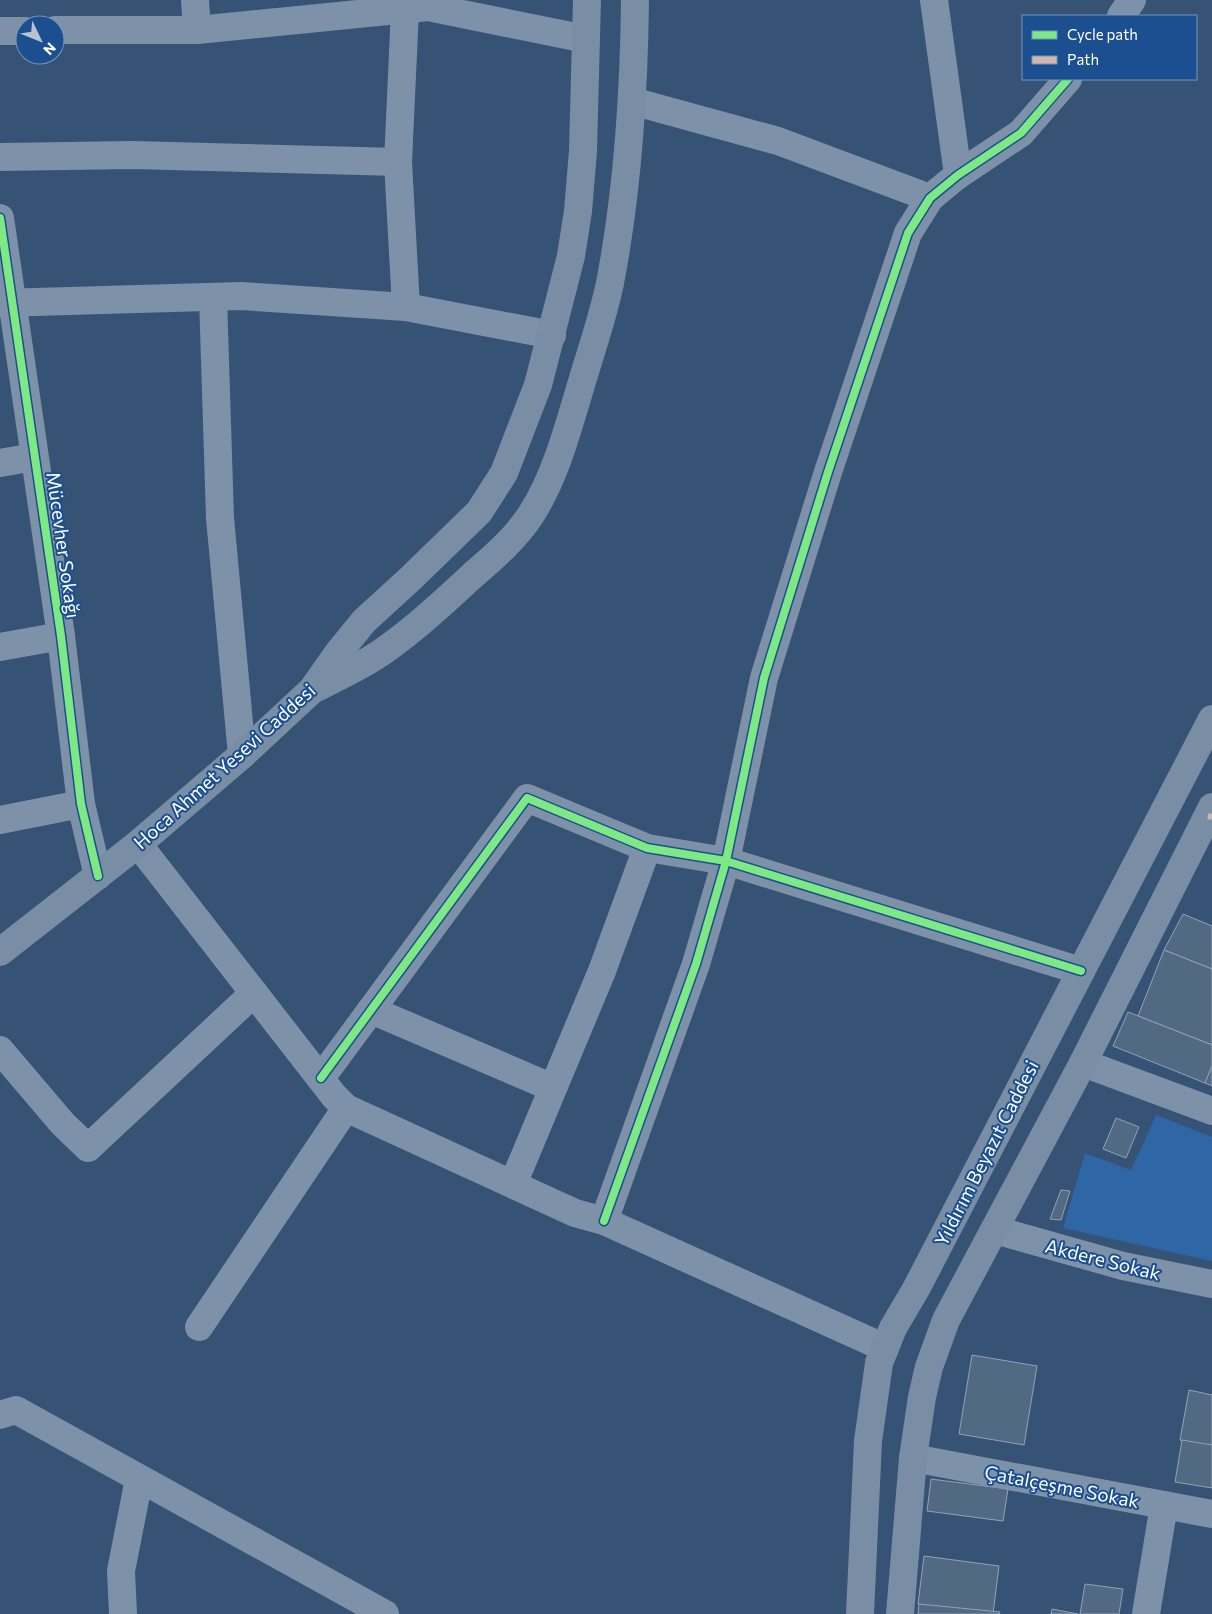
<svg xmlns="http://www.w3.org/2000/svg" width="1212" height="1614" font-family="Commissioner,sans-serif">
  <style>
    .green { fill: #2f66a5 }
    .building { fill: #526984; stroke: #92a2b6 }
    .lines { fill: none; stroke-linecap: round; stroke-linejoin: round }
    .minor { stroke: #7d92a8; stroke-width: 28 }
    .secondary { stroke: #798da4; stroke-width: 28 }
    .quiet { stroke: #d1b7ad; stroke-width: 6; stroke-dasharray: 12 6; stroke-linecap: butt }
    .cycleway-casing { stroke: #1b4f8f; stroke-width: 11 }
    .cycleway { stroke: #7ce984; stroke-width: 8 }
    .labels { text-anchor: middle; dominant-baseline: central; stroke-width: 4; stroke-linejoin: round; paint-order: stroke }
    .street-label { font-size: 19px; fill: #fff; stroke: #1b4f8f }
  </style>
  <rect width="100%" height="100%" fill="#365274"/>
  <!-- green -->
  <polygon class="green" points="1156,1115 1212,1137 1212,1261 1063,1228 1085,1153 1131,1170"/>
  <!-- building -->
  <g class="building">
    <polygon points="1183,914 1212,926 1212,969 1164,950"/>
    <polygon points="1164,950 1212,969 1212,1045 1138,1016"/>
    <polygon points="1128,1012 1212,1045 1212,1066 1205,1083 1113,1046"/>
    <polygon points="1212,1066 1212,1086 1205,1083"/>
    <polygon points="1116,1118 1139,1127 1126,1158 1103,1149"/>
    <polygon points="1061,1190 1070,1191 1061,1220 1050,1219"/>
    <polygon points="972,1355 1037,1366 1024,1445 959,1434"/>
    <polygon points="1189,1390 1212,1395 1212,1446 1180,1440"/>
    <polygon points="1182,1440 1212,1445 1212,1488 1175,1482"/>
    <polygon points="931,1479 1008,1489 1003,1521 927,1511"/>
    <polygon points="924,1556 999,1566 993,1614 918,1604"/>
    <polygon points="1085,1584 1123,1589 1119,1614 1080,1614"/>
    <polygon points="919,1604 1000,1612 999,1614 918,1614"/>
    <polygon points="1052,1609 1078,1614 1051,1614"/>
  </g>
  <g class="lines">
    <!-- minor -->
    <g class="minor">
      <polyline points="195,0 197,30"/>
      <polyline points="934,0 958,175"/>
      <polyline points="405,10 398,162 406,307"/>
      <polyline points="1121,16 1132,0"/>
      <polyline points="55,30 197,30 428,7 586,39"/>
      <polyline points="0,31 25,31"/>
      <polyline points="632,101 778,141 930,198"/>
      <polyline points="0,157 132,155 398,162"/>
      <polyline points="0,218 61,636 81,804 98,876"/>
      <polyline points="213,297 220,518 242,755"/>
      <polyline points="0,303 241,296 406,307 552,335"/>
      <polyline points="0,463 34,457"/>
      <polyline points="0,647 61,636"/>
      <polyline points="0,820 81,804"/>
      <polyline points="138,844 334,1096 346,1108 575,1213 604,1221 885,1348"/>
      <polyline points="371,1010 553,1088"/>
      <polyline points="0,1050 63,1124 88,1148 254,993"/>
      <polyline points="1083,1063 1212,1111"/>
      <polyline points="321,1078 527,798 647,848 726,861 1081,971"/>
      <polyline points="513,1184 602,971 647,848"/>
      <polyline points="604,1221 696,964 726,861 764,678 828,472 908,233 930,198 958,175 1021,133 1068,79"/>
      <polyline points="995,1230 1123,1266 1212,1284"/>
      <polyline points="199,1327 346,1108"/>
      <polyline points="0,1415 16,1410 385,1614"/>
      <polyline points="913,1458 1212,1514"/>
      <polyline points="123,1614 121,1571 139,1479"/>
      <polyline points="1146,1614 1164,1505"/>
    </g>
    <!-- secondary -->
    <g class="secondary">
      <path d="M316 688C342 675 370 662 393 644 422 623 447 599 473 575 494 557 517 537 532 513 556 475 568 428 581 385 591 351 603 317 610 283 628 189 634 95 635 0"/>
      <polyline points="0,952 138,844 242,755 312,690 338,653 364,621 410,579 479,512 504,473 538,385 571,256 578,211 583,151 587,0"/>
      <polyline points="860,1614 868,1441 879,1363 893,1328 916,1289 1212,719"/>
      <polyline points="900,1614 913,1458 922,1397 929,1367 946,1320 1083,1063 1212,807"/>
    </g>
    <!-- quiet -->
    <polyline class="quiet" points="1208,816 1212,817"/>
    <!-- cycleway casing -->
    <g class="cycleway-casing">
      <g id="cycleway">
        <polyline points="0,218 61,636 81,804 98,876"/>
        <polyline points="321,1078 527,798 647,848 726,861 1081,971"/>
        <polyline points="604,1221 696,964 726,861 764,678 828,472 908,233 930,198 958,175 1021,133 1068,79"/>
      </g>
    </g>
    <!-- cycleway -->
    <use href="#cycleway" class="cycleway"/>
  </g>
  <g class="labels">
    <!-- street labels -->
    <g class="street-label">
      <text transform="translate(64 545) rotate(82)">Mücevher Sokağı</text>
      <text transform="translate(224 766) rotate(-42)">Hoca Ahmet Yesevi Caddesi</text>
      <text transform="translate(986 1153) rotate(-63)">Yıldırım Beyazıt Caddesi</text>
      <text transform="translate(1103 1259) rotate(14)">Akdere Sokak</text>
      <text transform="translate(1062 1486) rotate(11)">Çatalçeşme Sokak</text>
    </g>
  </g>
  <!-- legend -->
  <rect x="1022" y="15" width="175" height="65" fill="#1b4f8f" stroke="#7695bc"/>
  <rect x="1032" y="31" width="25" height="8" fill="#7ce984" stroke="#7695bc"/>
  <text x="1067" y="40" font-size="15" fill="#ffffff">Cycle path</text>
  <rect x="1032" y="56" width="25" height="8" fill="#d1b7ad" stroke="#7695bc"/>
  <text x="1067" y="65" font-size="15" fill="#ffffff">Path</text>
  <!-- north arrow -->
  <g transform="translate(40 40) rotate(133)"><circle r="24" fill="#1b4f8f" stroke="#7695bc"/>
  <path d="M0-4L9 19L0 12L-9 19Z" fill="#b9c2ce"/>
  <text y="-8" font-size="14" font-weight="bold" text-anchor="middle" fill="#ffffff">N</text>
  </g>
</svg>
